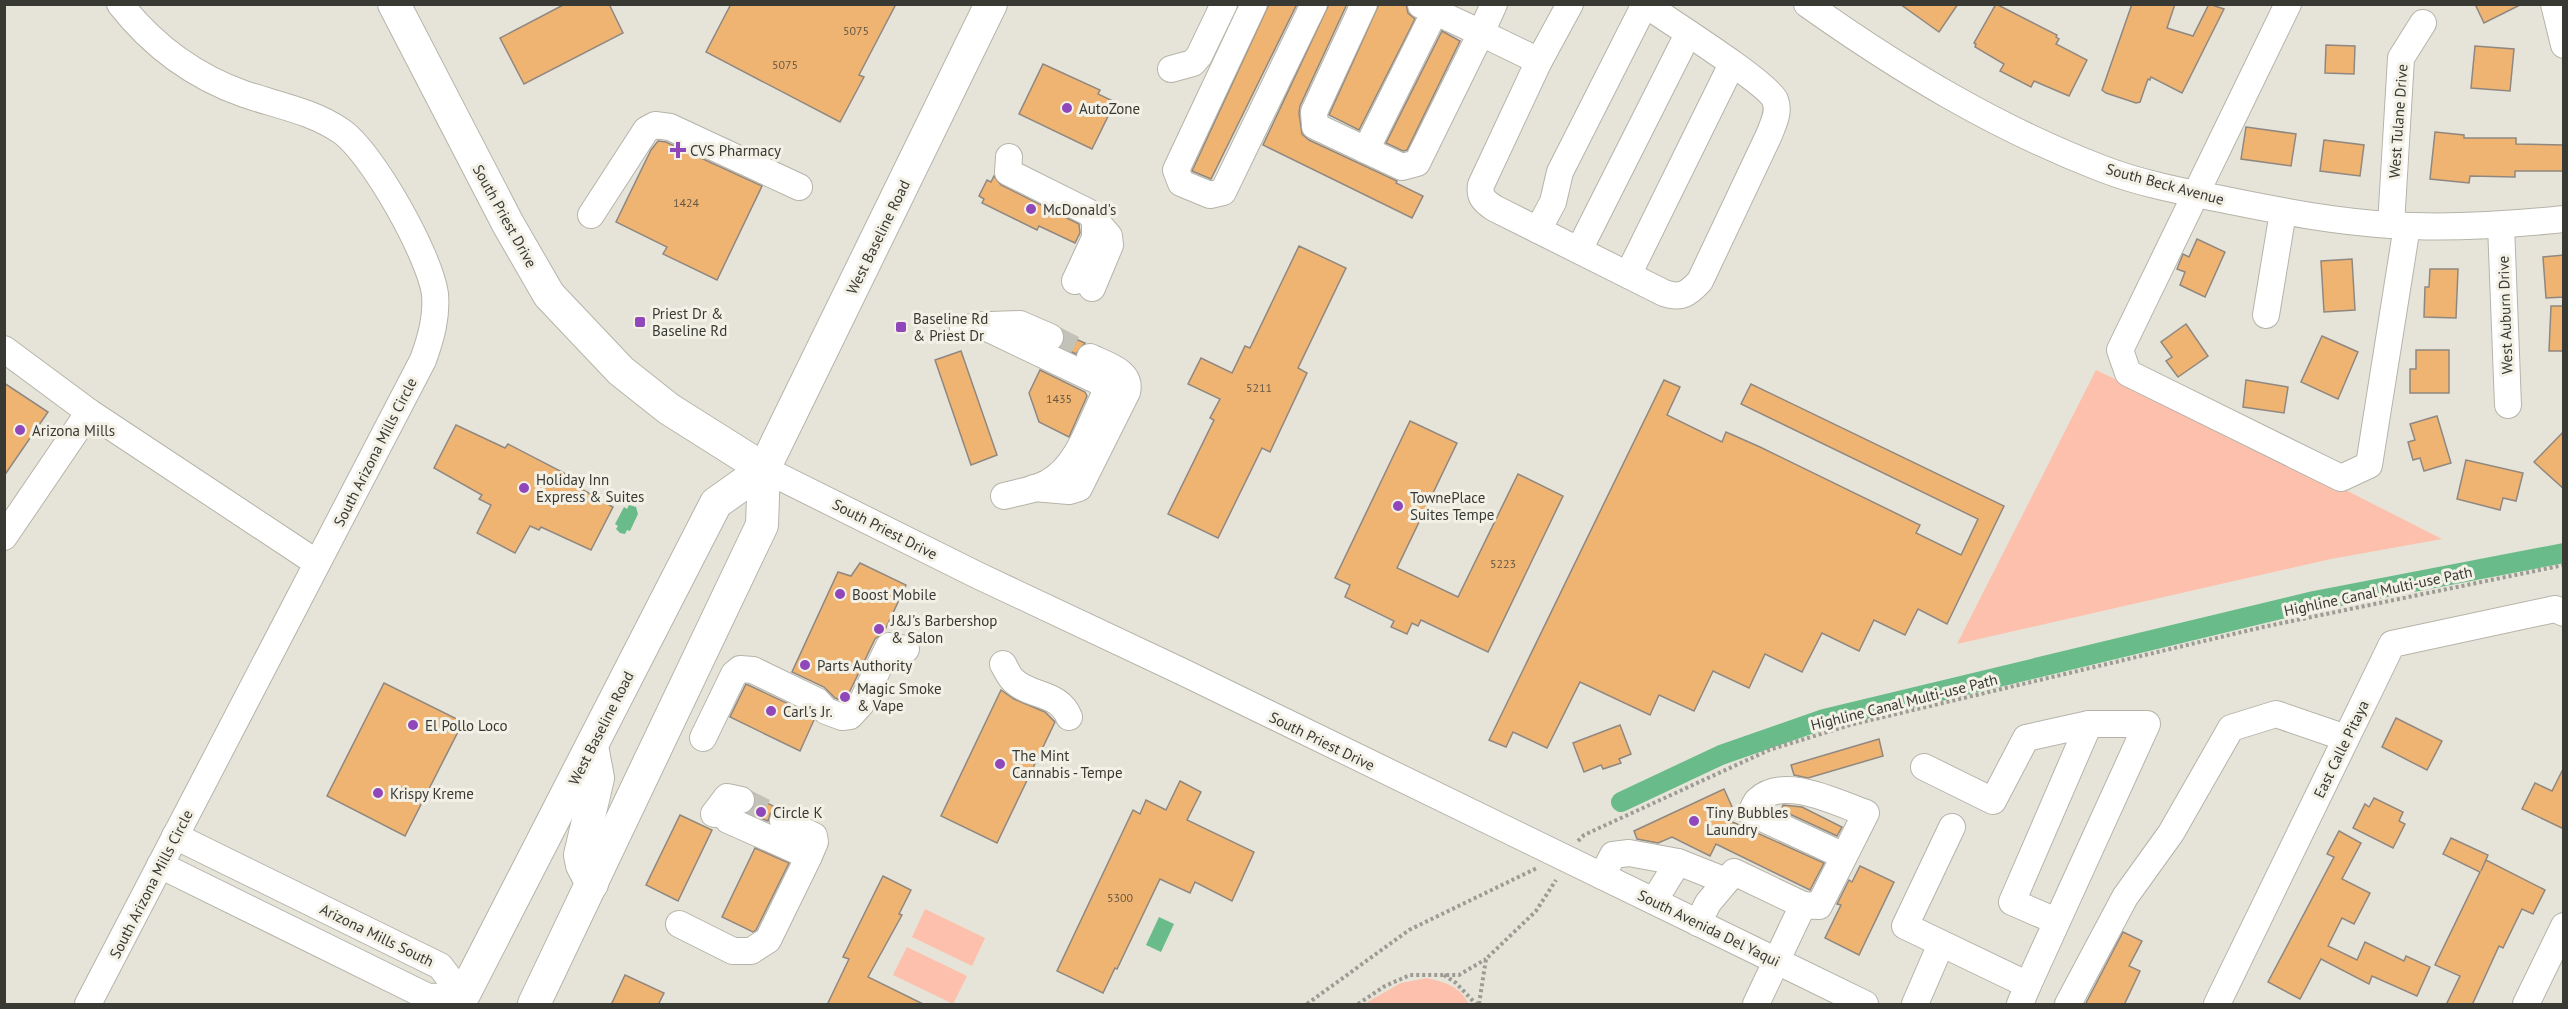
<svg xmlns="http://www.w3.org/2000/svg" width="2568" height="1009" font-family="'PT Sans',sans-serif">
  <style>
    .green { fill: #fcc0ac }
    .water { fill: #6abb8a }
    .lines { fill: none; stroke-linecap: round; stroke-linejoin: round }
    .canal { stroke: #6abb8a; stroke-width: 20 }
    .building { fill: #efb472; stroke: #908880; stroke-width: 1.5 }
    .minor-tunnel { stroke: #c3c2b8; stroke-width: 26; stroke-dasharray: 26 13; stroke-linecap: butt }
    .minor-casing { stroke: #b6b4a9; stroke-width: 28 }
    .major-casing { stroke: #b6b4a9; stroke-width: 34 }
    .path { stroke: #9d9b93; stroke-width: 4; stroke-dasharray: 3 3; stroke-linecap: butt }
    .minor { stroke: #fff; stroke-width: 26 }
    .major { stroke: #fff; stroke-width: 32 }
    .poi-dot { fill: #9047ba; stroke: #f3f1e6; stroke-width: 2 }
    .labels { text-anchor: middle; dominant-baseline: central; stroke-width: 6; stroke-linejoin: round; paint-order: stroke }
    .number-label { font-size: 12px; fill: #665844 }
    .poi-label { font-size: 15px; fill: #393934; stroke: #f3f1e6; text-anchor: start }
    .street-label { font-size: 15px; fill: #393934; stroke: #f3f1e6 }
  </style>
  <rect width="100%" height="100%" fill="#e6e4d9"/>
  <!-- green -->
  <g class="green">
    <polygon points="2096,370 2320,477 2442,539 2331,559 1957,644"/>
    <polygon points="925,909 985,938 972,966 912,937"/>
    <polygon points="907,947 967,976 953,1004 893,975"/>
    <path d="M1427 978C1447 983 1459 986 1469 1004H1364L1401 983Z"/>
  </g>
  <!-- water -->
  <g class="water">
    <polygon points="629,505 636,507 638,514 630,531 627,530 625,534 620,533 616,529 618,526 615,524 624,507 627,509"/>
    <polygon points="1159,917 1174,924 1161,952 1146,945"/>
  </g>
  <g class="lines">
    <!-- canal -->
    <polyline class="canal" points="1621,802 1721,755 1824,719 2314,601 2564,553"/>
  </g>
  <!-- building -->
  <g class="building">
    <polygon points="565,4 609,4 623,33 524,84 500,38"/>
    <polygon points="731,4 896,4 859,75 864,77 840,122 706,52"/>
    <polygon points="1269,4 1297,4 1211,179 1192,171"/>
    <polygon points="1329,4 1347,4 1300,106 1299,113 1302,134 1309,140 1397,181 1396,183 1423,196 1412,218 1263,145"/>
    <polygon points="1379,4 1406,4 1408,13 1415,19 1359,130 1329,115"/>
    <polygon points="1900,4 1958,4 1939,32"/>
    <polygon points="1996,4 2057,35 2056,37 2059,39 2056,44 2087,60 2069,96 2034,81 2031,87 2000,71 2004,64 1975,47 1976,44 1974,43"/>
    <polygon points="2132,4 2175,4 2167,28 2193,36 2209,4 2224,9 2182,93 2151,77 2150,80 2148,79 2140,102 2136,103 2106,93 2102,90"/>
    <polygon points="2475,4 2522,4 2484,23"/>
    <polygon points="1442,31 1460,41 1407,150 1403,151 1386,143"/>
    <polygon points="2326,45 2355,46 2354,74 2325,73"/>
    <polygon points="2475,46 2514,49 2510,91 2471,88"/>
    <polygon points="1043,64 1100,90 1098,94 1115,102 1092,149 1019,114"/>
    <polygon points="2246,127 2296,134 2291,166 2241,159"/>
    <polygon points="2435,132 2464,135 2464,138 2516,138 2516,144 2564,145 2564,171 2515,171 2515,177 2470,176 2469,183 2430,179"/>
    <polygon points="2324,140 2364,145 2360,176 2320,171"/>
    <polygon points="658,141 666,142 762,186 717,280 663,254 667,247 616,222 651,150"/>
    <polygon points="994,176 1001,185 1079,224 1080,233 1075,243 1039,226 1037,230 982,203 984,199 979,196 987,180 991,182"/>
    <polygon points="2197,239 2225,252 2205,297 2180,285 2185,272 2177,269 2183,254 2189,257"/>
    <polygon points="1299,246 1346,268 1298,368 1307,373 1270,452 1262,448 1218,538 1168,514 1214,420 1210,418 1220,399 1188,384 1201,358 1232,373 1245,346 1250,348"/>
    <polygon points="2564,255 2564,297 2546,298 2543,257"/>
    <polygon points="2352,259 2355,310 2324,312 2321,261"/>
    <polygon points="2430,269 2458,269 2456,318 2424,317 2425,287 2429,287"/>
    <polygon points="2551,306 2564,306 2564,351 2549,351"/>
    <polygon points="2186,324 2208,356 2178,377 2166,361 2172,357 2161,342"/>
    <polygon points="1064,334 1085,343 1076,354 1061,347"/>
    <polygon points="2322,336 2358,352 2338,399 2301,382"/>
    <polygon points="2416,350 2449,350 2449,393 2410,393 2410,369 2416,369"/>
    <polygon points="961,351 997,455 971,465 935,360"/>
    <polygon points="1040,370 1085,392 1087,396 1069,437 1039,422 1029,393"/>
    <polygon points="1664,380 1680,387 1667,415 1722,442 1726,432 1760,447 1920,525 1916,533 1961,555 1978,519 1741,404 1751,384 2004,506 1947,624 1918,609 1905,635 1874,620 1859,651 1822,633 1802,672 1765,654 1749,688 1713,671 1694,711 1659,695 1650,715 1580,682 1547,748 1513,732 1506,747 1489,740"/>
    <polygon points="2246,380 2288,387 2284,413 2243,407"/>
    <polygon points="4,383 48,412 4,476"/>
    <polygon points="2437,416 2451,463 2424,471 2420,458 2413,460 2408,442 2415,440 2410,424"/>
    <polygon points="1410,421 1457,443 1397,568 1458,597 1518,474 1563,496 1488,652 1421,620 1418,626 1412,623 1407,634 1391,627 1394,621 1345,597 1350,585 1335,578"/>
    <polygon points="456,425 505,448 508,444 568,475 566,480 613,507 591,550 541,527 539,530 530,526 515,553 477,533 491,505 479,499 482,495 434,468"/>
    <polygon points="2564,431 2564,489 2534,462"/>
    <polygon points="2466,460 2523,473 2516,501 2503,498 2500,510 2457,499"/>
    <polygon points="860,563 906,585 884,632 875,639 848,695 843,701 835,698 824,687 792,672 838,572 851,576"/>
    <polygon points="384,683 463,722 405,836 327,796"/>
    <polygon points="746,684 808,713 814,720 800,751 730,717"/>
    <polygon points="1001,690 1014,699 1045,712 1055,722 997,843 941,816"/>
    <polygon points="2396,718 2442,741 2427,770 2382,747"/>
    <polygon points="1620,725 1631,754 1619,759 1621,763 1603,769 1601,765 1584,772 1573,743"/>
    <polygon points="1879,739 1883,756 1808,778 1794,775 1791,765"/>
    <polygon points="2564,767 2564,829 2522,809 2535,783 2552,791"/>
    <polygon points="1180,781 1201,792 1187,820 1254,852 1232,901 1195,882 1190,893 1160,879 1117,969 1115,968 1103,993 1057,971 1133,810 1140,814 1146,800 1166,810"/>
    <polygon points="1724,789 1733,809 1728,820 1824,863 1810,890 1716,844 1710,856 1672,837 1658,843 1637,839 1634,831"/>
    <polygon points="755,797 777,808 770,814 768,821 748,813 755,804"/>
    <polygon points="2374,798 2403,812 2399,821 2405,824 2393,848 2353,828 2365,804 2369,807"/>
    <polygon points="1783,805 1802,807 1842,827 1837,836 1781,810"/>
    <polygon points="680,815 712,830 678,901 646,885"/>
    <polygon points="2339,831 2361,843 2342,879 2370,893 2354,924 2342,918 2328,946 2357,960 2365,942 2404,961 2406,956 2430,967 2417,996 2372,976 2369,984 2321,959 2300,999 2268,982 2334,857 2327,854"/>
    <polygon points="2451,838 2488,855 2481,871 2486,860 2545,890 2533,914 2522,909 2503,948 2499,946 2472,1005 2446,1005 2460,976 2435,965 2480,872 2443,854"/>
    <polygon points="755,848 789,863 756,930 753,932 722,917"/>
    <polygon points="1860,866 1894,882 1859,955 1825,938 1841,905 1837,904 1849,880 1852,882"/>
    <polygon points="883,876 911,890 899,914 902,915 868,977 925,1005 827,1005 849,959 843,957"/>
    <polygon points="2123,932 2142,941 2129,966 2140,971 2124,1005 2085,1005"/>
    <polygon points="625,975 664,993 658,1005 611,1005"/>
  </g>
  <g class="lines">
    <!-- minor-tunnel -->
    <g class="minor-tunnel">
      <polyline points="1050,337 1090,357"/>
      <polyline points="741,800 783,821"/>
    </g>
    <!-- minor casing -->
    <g class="minor-casing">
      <g id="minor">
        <polyline points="1254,4 1176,170 1181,183 1210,195 1223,192 1314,4"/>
        <polyline points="1364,4 1314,112 1315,126 1402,167 1417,163 1481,33 1539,61"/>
        <path d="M1570 4 1539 61 1481 185C1479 197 1484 201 1494 208L1664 293C1681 299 1688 294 1700 281L1769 135C1773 124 1780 112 1775 100 1768 83 1666 19 1645 4"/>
        <path d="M1807 4C1900 70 1996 128 2103 169 2142 184 2185 192 2226 200 2280 211 2336 222 2392 225 2449 229 2506 225 2564 219"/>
        <polyline points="2288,4 2120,350 2128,373 2341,478 2369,465 2407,226"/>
        <polyline points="2554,4 2564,45"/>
        <polyline points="1421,5 1481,33 1494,4"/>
        <polyline points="1171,69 1193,63 1199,56 1224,4"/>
        <polyline points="1366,150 1435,11"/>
        <polyline points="1009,157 1008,172 1088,212 1109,236 1110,245 1092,288"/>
        <polyline points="591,215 646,130 655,125 670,127 799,187"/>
        <polyline points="2391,225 2401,58 2423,23"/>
        <polyline points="2501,225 2508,405"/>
        <polyline points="1538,230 1553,202 1560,172 1645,4"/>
        <polyline points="1579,250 1688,34"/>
        <polyline points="1628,275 1732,64"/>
        <polyline points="1075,281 1095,238 1095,222"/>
        <polyline points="2266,315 2283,212"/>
        <polyline points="990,325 1020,324 1050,337"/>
        <path d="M963 329 981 325 1100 382 1104 388V396C1090 424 1078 466 1049 482 1036 490 1019 492 1004 496"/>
        <polyline points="4,349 89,412 317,563"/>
        <polyline points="764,469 977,575 1185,673 1865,1004"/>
        <path d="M1034 488 1069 491 1079 488 1127 392C1132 371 1106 365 1090 357"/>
        <polyline points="4,537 89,412"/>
        <path d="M1003 664C1006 669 1009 677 1014 681 1031 697 1059 692 1069 717"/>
        <polyline points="703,738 734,674 740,669 753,670 817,701 826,711 842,717 850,716 861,704 889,646 906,649"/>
        <polyline points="1924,767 1993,801 2026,738 2089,724 2147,724 2028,985"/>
        <polyline points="714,814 727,797 741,800"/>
        <polyline points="783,821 814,836 815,842 809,856"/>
        <polyline points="1952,827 1905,926 2028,985 2020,1004"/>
        <polyline points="175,836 440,966 463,996"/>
        <polyline points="160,865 428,997 463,996"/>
        <polyline points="1602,876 1613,855 1629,853 1678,862"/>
        <polyline points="1654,901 1678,862 1726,881"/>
        <polyline points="2056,921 2012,902 2089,724"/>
        <polyline points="1698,923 1708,903 1734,872 1803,905"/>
        <polyline points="679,924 733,951 751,951 768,940 809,856 728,820"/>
        <path d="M88 1004 423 360C431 338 437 317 435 294 430 256 372 152 341 131 312 111 276 105 244 94 193 76 153 46 120 4"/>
        <path d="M1756 1004 1803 905 1819 906 1866 813C1837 803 1784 775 1758 800 1755 802 1753 809 1751 813L1844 856"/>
        <polyline points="1915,1004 1941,944"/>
        <polyline points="2068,1004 2125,897 2171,833 2231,728 2276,714 2346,738"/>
        <polyline points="2217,1004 2392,644 2555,609 2564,613"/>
        <polyline points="2526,1004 2564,926"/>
      </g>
    </g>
    <!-- major casing -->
    <g class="major-casing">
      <g id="major">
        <polyline points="394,4 508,224 549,295 621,371 669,409 764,469"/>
        <polyline points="592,884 582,865 580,855 598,778 592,746"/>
        <polyline points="459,1004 716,503 764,469"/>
        <polyline points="534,1004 762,525 764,469 991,4"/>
      </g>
    </g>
    <!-- path -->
    <g class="path">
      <polyline points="1578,841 1584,835 1769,750 1850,725 2263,627 2564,565"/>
      <polyline points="1444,975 1456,983 1476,1004"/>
      <polyline points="1307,1004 1409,930 1537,868"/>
      <polyline points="1358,1004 1385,986 1410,975 1459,975 1486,959"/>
      <polyline points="1479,1004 1486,959 1536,911 1556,880"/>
    </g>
    <!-- minor -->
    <use href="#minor" class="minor"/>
    <!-- major -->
    <use href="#major" class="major"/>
  </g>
  <!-- markers -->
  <g class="poi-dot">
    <circle cx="1067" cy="108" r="6"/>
    <path d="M675 141h6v6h6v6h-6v6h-6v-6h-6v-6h6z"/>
    <circle cx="1031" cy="209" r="6"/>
    <rect x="634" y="316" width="12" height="12" rx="3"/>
    <rect x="895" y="321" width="12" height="12" rx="3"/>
    <circle cx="20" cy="430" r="6"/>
    <circle cx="524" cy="488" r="6"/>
    <circle cx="1398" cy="506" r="6"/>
    <circle cx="840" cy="594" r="6"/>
    <circle cx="879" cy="629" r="6"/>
    <circle cx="805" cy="665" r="6"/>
    <circle cx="845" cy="697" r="6"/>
    <circle cx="771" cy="711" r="6"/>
    <circle cx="413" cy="725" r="6"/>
    <circle cx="1000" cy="764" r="6"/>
    <circle cx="378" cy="793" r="6"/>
    <circle cx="761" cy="812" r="6"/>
    <circle cx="1694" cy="821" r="6"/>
  </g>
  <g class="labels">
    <!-- number labels -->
    <g class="number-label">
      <text x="856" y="30">5075</text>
      <text x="785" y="64">5075</text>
      <text x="686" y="202">1424</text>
      <text x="1259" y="387">5211</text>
      <text x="1059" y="398">1435</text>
      <text x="1503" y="563">5223</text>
      <text x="1120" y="897">5300</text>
    </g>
    <!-- poi labels -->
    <g class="poi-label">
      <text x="1079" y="108">AutoZone</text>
      <text x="690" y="150">CVS Pharmacy</text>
      <text x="1043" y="209">McDonald's</text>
      <text x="652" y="313">Priest Dr &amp;<tspan x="652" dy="17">Baseline Rd</tspan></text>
      <text x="913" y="318">Baseline Rd<tspan x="913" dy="17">&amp; Priest Dr</tspan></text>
      <text x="32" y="430">Arizona Mills</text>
      <text x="536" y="479">Holiday Inn<tspan x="536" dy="17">Express &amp; Suites</tspan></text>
      <text x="1410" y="497">TownePlace<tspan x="1410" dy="17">Suites Tempe</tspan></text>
      <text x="852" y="594">Boost Mobile</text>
      <text x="891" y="620">J&amp;J's Barbershop<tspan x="891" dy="17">&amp; Salon</tspan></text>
      <text x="817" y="665">Parts Authority</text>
      <text x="857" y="688">Magic Smoke<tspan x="857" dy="17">&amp; Vape</tspan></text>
      <text x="783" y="711">Carl's Jr.</text>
      <text x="425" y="725">El Pollo Loco</text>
      <text x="1012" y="755">The Mint<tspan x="1012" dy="17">Cannabis - Tempe</tspan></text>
      <text x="390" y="793">Krispy Kreme</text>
      <text x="773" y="812">Circle K</text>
      <text x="1706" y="812">Tiny Bubbles<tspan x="1706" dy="17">Laundry</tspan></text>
    </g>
    <!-- street labels -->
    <g class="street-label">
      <text transform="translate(2398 121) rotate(-86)">West Tulane Drive</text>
      <text transform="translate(2165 184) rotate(15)">South Beck Avenue</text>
      <text transform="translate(505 216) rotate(61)">South Priest Drive</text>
      <text transform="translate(878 237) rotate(-64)">West Baseline Road</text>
      <text transform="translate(2505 315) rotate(-92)">West Auburn Drive</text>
      <text transform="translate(375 452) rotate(-63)">South Arizona Mills Circle</text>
      <text transform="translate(885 529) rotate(27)">South Priest Drive</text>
      <text transform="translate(2378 591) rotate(-12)">Highline Canal Multi-use Path</text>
      <text transform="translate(1904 702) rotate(-14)">Highline Canal Multi-use Path</text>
      <text transform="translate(601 728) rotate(-63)">West Baseline Road</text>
      <text transform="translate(1322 741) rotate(26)">South Priest Drive</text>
      <text transform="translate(2341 749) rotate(-64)">East Calle Pitaya</text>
      <text transform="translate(151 884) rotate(-63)">South Arizona Mills Circle</text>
      <text transform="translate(1709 928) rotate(26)">South Avenida Del Yaqui</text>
      <text transform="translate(377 935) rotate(26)">Arizona Mills South</text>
    </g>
  </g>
  <!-- border -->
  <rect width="2568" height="1009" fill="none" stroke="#393934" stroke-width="12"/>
</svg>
